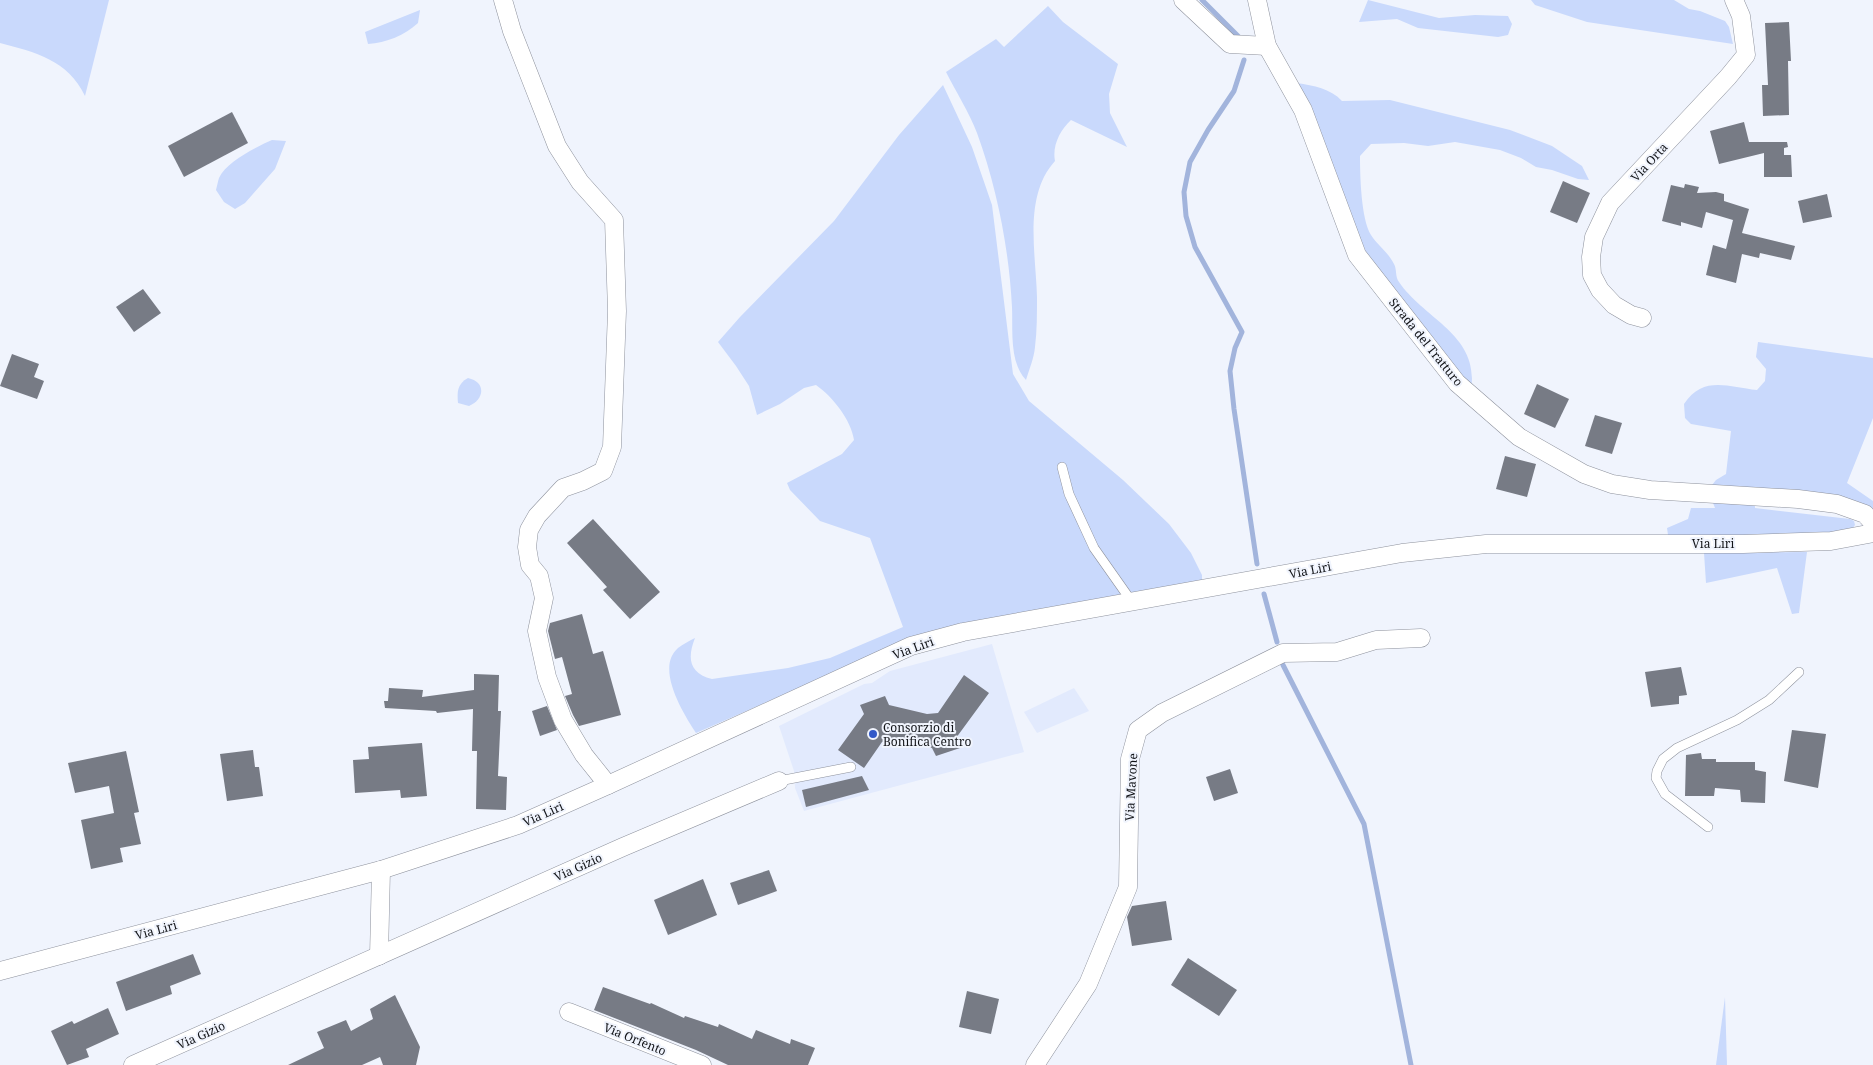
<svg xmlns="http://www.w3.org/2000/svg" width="1873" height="1065" font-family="'Noto Serif',serif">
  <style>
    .built { fill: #e2eafd }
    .green { fill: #c9d9fc }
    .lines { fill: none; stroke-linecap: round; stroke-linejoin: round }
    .stream { stroke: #a2b4dc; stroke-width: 5 }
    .building { fill: #777b85 }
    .lane-casing { stroke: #8e929d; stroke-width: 10 }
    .street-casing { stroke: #8e929d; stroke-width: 19 }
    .lane { stroke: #fff; stroke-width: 9 }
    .street { stroke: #fff; stroke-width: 18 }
    .poi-dot { fill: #3158c8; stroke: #f0f4fd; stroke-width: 2 }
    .labels { text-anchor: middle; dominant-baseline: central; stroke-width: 4; stroke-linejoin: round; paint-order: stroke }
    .street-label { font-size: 12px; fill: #121418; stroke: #f0f4fd }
    .poi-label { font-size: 12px; fill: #121418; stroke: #f0f4fd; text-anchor: start }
  </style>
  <rect width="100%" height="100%" fill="#f0f4fd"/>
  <!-- built -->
  <g class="built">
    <polygon points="992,644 1024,752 804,811 795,788 794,771 779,726 864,684 872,683 890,671"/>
    <polygon points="1074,688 1089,711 1037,733 1024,712"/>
  </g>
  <!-- green -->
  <g class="green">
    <path d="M0 0H109L85 96C68 60 35 52 0 43Z"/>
    <polygon points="1368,0 1439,18 1475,15 1508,16 1512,24 1508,35 1498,37 1418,28 1397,19 1359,22"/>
    <polygon points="1531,0 1674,0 1689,9 1700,11 1725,21 1729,27 1733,44 1587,22 1535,5"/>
    <path d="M1048 6 1063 22 1118 64 1109 94 1110 113 1127 147 1071 120C1060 130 1052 146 1055 161 1023 196 1036 254 1037 297 1037 314 1037 331 1035 347 1034 358 1029 370 1026 380 1009 362 1013 330 1012 307 1009 249 997 188 977 133 969 112 956 92 946 72L996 39 1004 47Z"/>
    <path d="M420 10 418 23C405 35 386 43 368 44L365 32Z"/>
    <path d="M1297 83C1314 86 1330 88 1342 101L1390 100 1510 130 1552 146 1582 166 1589 180 1578 179 1552 170 1536 167 1521 158 1500 150 1455 142 1428 146 1404 143 1371 144 1360 156C1360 175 1361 219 1371 235 1378 246 1388 252 1394 264 1397 269 1395 277 1399 282 1425 320 1480 335 1471 390L1360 250Z"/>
    <path d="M943 85 972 147 992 205 1013 374 1029 401 1123 480 1169 524 1191 553 1202 575V586L913 638 696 733C683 713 655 668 678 648 683 644 689 641 695 638 687 658 689 673 712 679L788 668 830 658 903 627 870 538 820 521 790 490 787 483 842 454 854 440C851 420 833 397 816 385L804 388 780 404 757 415 749 386 736 366 718 342 740 317 834 221 899 135Z"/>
    <path d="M272 140 286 141 275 169 245 203 235 209 224 202 216 190C217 186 218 181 219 178 226 162 256 147 272 140Z"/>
    <path d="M1758 342 1873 358V418L1847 483 1873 501V511L1755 498V508L1850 519 1854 521 1855 525 1853 528 1847 530 1808 536 1668 535 1667 528 1688 519 1691 508H1715L1708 490 1716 480 1726 474 1731 431 1691 424 1685 418 1684 404C1703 375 1728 387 1757 390L1765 381 1766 369 1756 357Z"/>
    <path d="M468 378C486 382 485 399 469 406L458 403C457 392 457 384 468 378Z"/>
    <polygon points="1807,552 1799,613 1792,614 1777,568 1706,583 1704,553"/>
    <polygon points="1725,997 1727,1065 1716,1065"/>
  </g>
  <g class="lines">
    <!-- stream -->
    <g class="stream">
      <polyline points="1202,0 1241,39"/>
      <polyline points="1244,60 1234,91 1208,130 1190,162 1184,192 1186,216 1195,247 1242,332 1235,348 1230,371 1234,409 1257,564"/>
      <polyline points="1264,594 1277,642"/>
      <polyline points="1283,665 1364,824 1411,1065"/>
    </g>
  </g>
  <!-- building -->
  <g class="building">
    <polygon points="1789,22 1791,61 1788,61 1789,115 1763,116 1762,85 1768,85 1765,23"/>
    <polygon points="232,112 248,143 184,177 168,146"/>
    <polygon points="1744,122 1749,142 1787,142 1788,147 1784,148 1784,155 1791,155 1792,177 1764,177 1764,153 1719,164 1710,131"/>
    <polygon points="1563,181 1590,193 1577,223 1550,212"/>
    <polygon points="1685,184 1699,187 1697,193 1716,192 1724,194 1724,201 1749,209 1742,233 1795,246 1791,260 1760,253 1759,258 1742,254 1736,283 1706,275 1713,245 1726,249 1733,220 1706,212 1702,228 1681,222 1681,226 1662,221 1671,185 1684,188"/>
    <polygon points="1827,194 1832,217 1803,223 1798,201"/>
    <polygon points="143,289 161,313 134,332 116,307"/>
    <polygon points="12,354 39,364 34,377 44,381 37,399 0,386"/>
    <polygon points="1537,384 1569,399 1555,428 1524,414"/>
    <polygon points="1595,415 1622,423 1612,454 1585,446"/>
    <polygon points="1505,456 1536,464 1527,497 1496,489"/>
    <polygon points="593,519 660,592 630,619 603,590 607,587 567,543"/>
    <polygon points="582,614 593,654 603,651 621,715 579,726 573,715 565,696 572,694 562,657 555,659 548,631 550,623"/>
    <polygon points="1681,667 1687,695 1679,696 1679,704 1651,707 1645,672"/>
    <polygon points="474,674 499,675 498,711 501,711 498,776 507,777 506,810 476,809 477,751 472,751 473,709 437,713 436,711 385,708 384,701 388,701 389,688 423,690 422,697 474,690"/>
    <polygon points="964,675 989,693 956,738 960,748 936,756 932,748 892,738 882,742 864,768 838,750 864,714 860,705 885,696 889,705 927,714 938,713"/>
    <polygon points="547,706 557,730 540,736 532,711"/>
    <polygon points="1792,730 1826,734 1818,788 1784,781"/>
    <polygon points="422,743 427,796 401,798 400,790 355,793 353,760 369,759 368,747"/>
    <polygon points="253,750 255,767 259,767 263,796 227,801 220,754"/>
    <polygon points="126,751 139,812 134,813 141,844 120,848 123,862 91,869 81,820 114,813 109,786 75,793 68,763"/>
    <polygon points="1701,753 1702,759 1716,759 1716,762 1755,762 1755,770 1766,772 1765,803 1741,802 1740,790 1715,788 1714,796 1685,796 1686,755"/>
    <polygon points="1230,769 1238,793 1214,801 1206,777"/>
    <polygon points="862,776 869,790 806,807 802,790"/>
    <polygon points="769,870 777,891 738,905 730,883"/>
    <polygon points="703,879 717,915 668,935 654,900"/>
    <polygon points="1166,901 1172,940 1132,946 1127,917 1132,906"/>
    <polygon points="193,954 201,974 170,986 172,994 126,1011 116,982"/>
    <polygon points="1188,958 1237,990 1219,1016 1171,985"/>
    <polygon points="603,987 650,1004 651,1003 684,1018 685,1016 718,1027 719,1024 752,1039 756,1030 790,1044 791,1039 815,1048 808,1065 728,1065 696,1050 594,1010"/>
    <polygon points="967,991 999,999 991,1034 959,1027"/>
    <polygon points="395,995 420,1047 416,1065 383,1065 380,1057 362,1065 288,1065 324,1048 317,1032 346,1020 351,1031 373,1019 370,1009"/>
    <polygon points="108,1008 119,1034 86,1049 89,1057 67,1065 51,1031 72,1021 74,1024"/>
  </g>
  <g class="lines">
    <!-- lane casing -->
    <g class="lane-casing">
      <g id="lane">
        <polyline points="1062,467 1069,494 1094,548 1132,602"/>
        <polyline points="779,781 851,767"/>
        <polyline points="1708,827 1665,794 1656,778 1657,771 1663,759 1677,748 1737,720 1769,700 1799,672"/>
      </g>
    </g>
    <!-- street casing -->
    <g class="street-casing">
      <g id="street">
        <polyline points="503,0 512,31 557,146 580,182 614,220 617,311 612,447 603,471 583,481 563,488 537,516 529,530 527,547 530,565 539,576 544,598 537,631 547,677 563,720 584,755 608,785"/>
        <polyline points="1183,0 1230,44 1267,46"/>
        <polyline points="1257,0 1267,46 1303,110 1357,255 1457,383 1519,437 1584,474 1612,484 1650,490 1798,499 1837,504 1865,514 1873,523"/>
        <polyline points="1642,318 1631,315 1614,305 1600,290 1592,275 1591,257 1594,237 1610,203 1728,77 1746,55 1741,16 1734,0"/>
        <polyline points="379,956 381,870"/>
        <polyline points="0,971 381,870 518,825 608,785 911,646 963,632 1402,553 1486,544 1743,544 1831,541 1873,533"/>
        <polyline points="569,1012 702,1065"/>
        <polyline points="133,1065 623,847 779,781"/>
        <polyline points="1035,1065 1088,984 1128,887 1130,759 1138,730 1162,713 1283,653 1337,652 1376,640 1421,638"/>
      </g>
    </g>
    <!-- lane -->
    <use href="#lane" class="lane"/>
    <!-- street -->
    <use href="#street" class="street"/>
  </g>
  <!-- markers -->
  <circle class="poi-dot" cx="873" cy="734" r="5"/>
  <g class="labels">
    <!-- street labels -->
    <g class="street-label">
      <text transform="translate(1649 162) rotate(-47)">Via Orta</text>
      <text transform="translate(1426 342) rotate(51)">Strada del Tratturo</text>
      <text x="1713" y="543">Via Liri</text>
      <text transform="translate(1310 570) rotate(-11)">Via Liri</text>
      <text transform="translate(913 648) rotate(-20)">Via Liri</text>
      <text transform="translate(1131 787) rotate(-87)">Via Mavone</text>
      <text transform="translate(543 814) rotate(-24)">Via Liri</text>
      <text transform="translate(578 867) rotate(-24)">Via Gizio</text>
      <text transform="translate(156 930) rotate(-15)">Via Liri</text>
      <text transform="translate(201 1035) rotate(-24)">Via Gizio</text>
      <text transform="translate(635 1039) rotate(22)">Via Orfento</text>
    </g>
    <!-- poi labels -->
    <g class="poi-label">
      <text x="883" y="727">Consorzio di<tspan x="883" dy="14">Bonifica Centro</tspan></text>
    </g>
  </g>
</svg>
